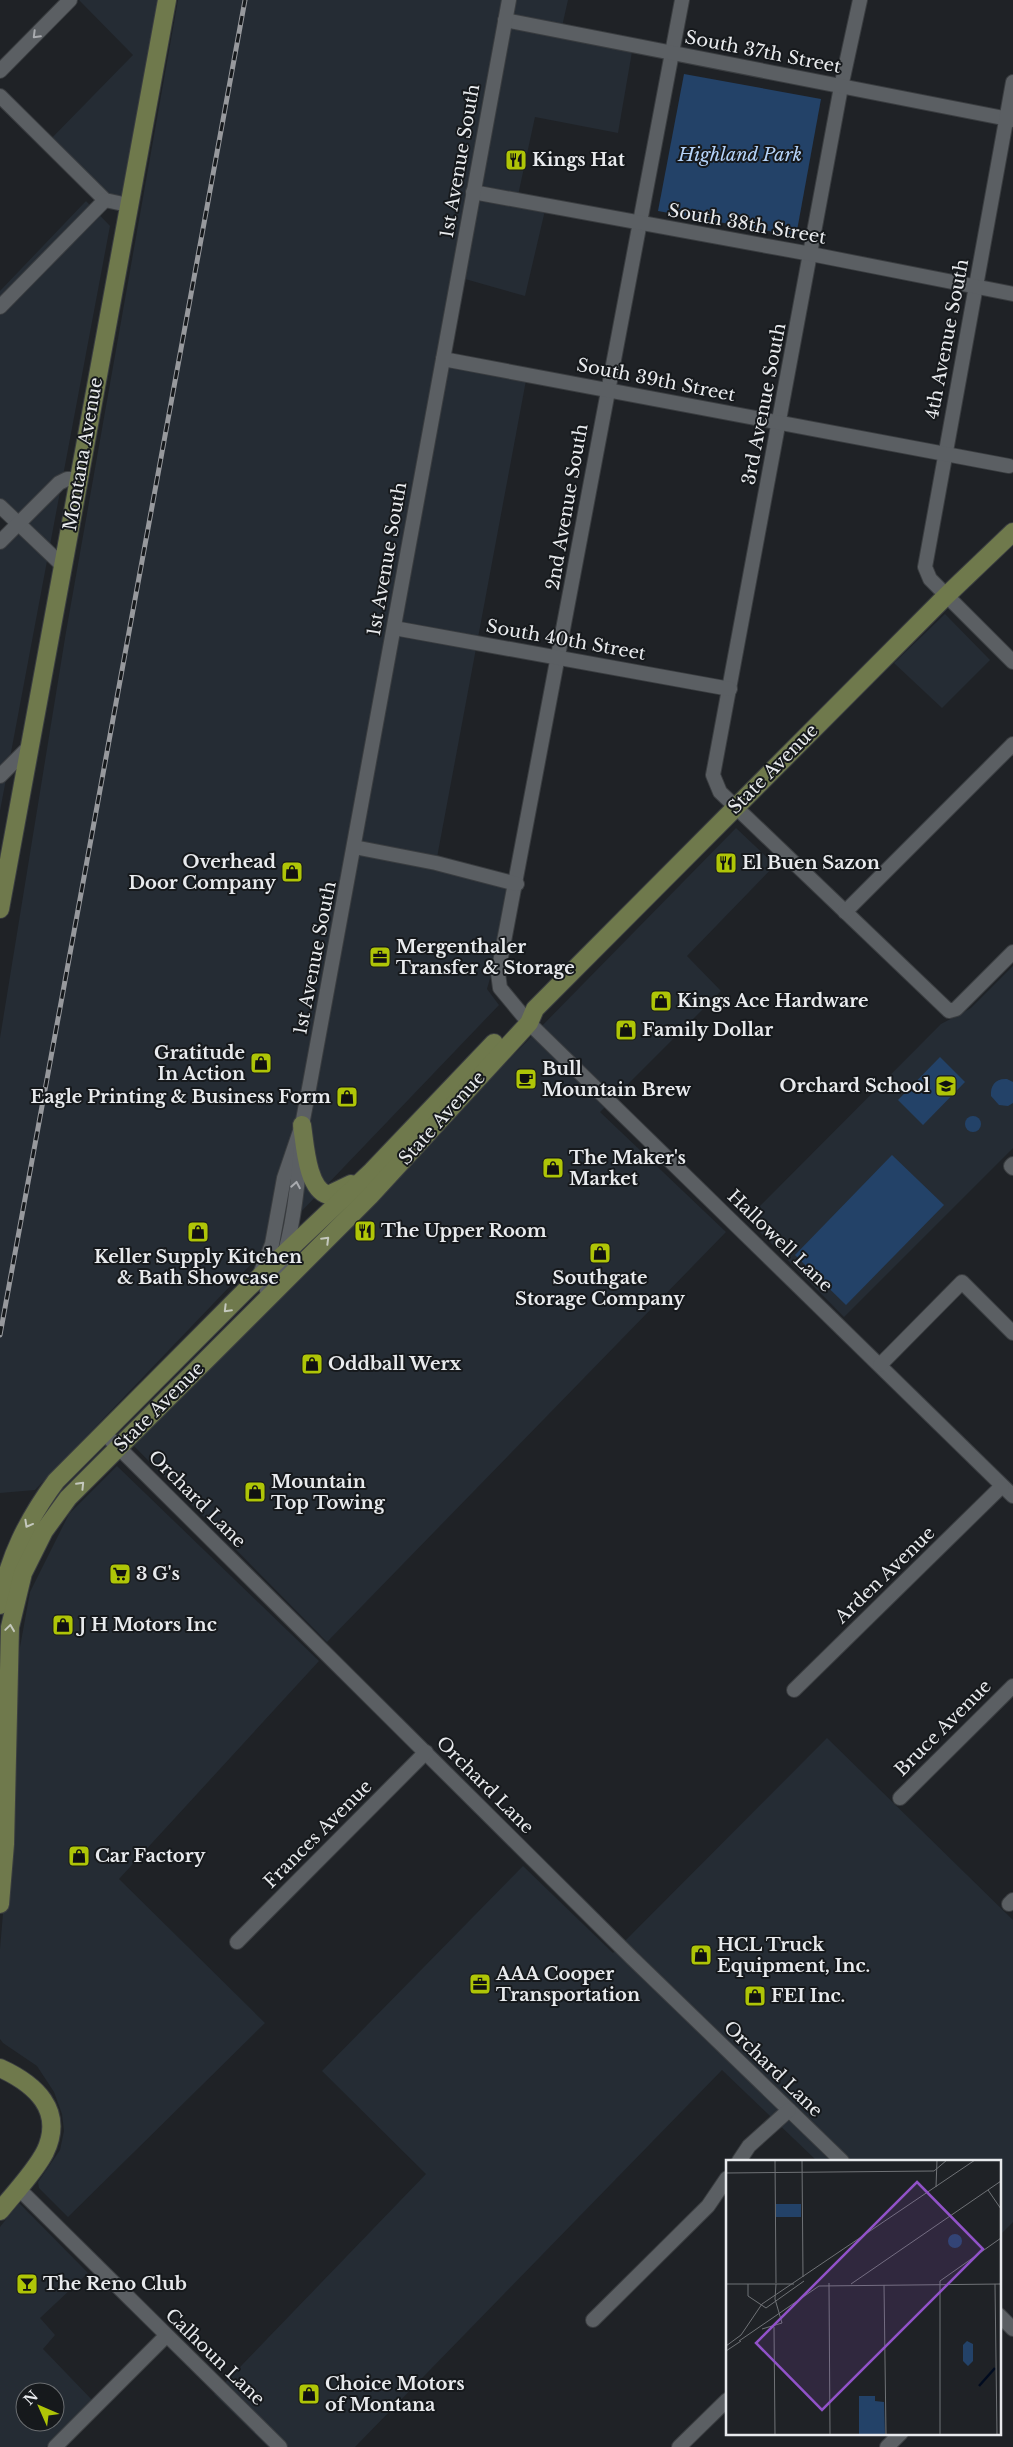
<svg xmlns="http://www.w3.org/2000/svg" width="1013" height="2447" font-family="'Libre Baskerville',serif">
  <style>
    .built { fill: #252c34; fill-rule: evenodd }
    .green { fill: #234268 }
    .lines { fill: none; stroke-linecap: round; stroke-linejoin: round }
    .minor-casing { stroke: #3a3d40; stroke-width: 16 }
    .major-casing { stroke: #3a3d40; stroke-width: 20 }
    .minor { stroke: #5b5f63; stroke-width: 14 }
    .major { stroke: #6f794c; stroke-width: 18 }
    .rail-casing { stroke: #97999d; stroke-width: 5 }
    .rail { stroke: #16191c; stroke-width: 3; stroke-dasharray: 9; stroke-linecap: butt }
    .oneway { stroke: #a9abaf }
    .oneway2 { stroke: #c4c8bd }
    .labels { text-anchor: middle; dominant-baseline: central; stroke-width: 4; stroke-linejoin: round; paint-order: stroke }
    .street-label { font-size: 18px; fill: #e8eaed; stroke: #16191c }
    .park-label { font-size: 18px; font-style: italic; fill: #b6d4fa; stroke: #16191c }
    .poi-label { font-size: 18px; font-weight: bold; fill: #e8eaed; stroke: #16191c; text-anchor: start }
    .inset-river { fill: none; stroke: #000b1f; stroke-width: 2.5 }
    .inset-road { fill: none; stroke: #6f7276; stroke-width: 1 }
    .view { fill: #9152c8; fill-opacity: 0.15; stroke: #9152c8; stroke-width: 2.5 }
    .inset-edge { fill: none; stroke: #e8eaed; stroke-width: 2.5 }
  </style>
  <rect width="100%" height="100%" fill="#1f2226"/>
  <!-- built -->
  <g class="built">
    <polygon points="79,0 167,0 128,205 105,200 47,143 133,55"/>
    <polygon points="178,0 568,0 561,31 633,46 618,133 535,117 517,200 546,206 525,296 458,277 443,359 527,375 436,863 517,884 487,989 499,1005 35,1490 0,1493 0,1038 66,632"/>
    <polygon points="86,201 110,226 0,811 0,542 18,523 0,506 0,291"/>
    <polygon points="945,614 990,660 942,708 894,663"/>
    <polygon points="736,828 775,865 687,956 721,991 600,1112 726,1232 327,1642 132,1444"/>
    <polygon points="1013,966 1013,1148 844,1317 747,1219 941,1024 971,1008"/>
    <polygon points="117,1466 319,1661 119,1879 265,2023 68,2217 39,2188 38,2182 60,2150 64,2131 62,2114 54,2092 37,2066 3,2043 0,2039 0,1949 16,1760 18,1658 30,1592 69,1514"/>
    <polygon points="827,1738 1013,1920 1013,2222 999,2236 999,2161 817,2161 722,2070 355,2447 268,2447 214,2394 426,2174 322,2071 523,1866 613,1953"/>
    <path d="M19 2203 88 2273 40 2318 55 2335 43 2349 93 2401 46 2447H0V2227ZM25 2392H55V2422H25Z"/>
  </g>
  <!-- green -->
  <g class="green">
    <polygon points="684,74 821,99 796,236 658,211"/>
    <polygon points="940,1057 965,1082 923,1125 898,1100"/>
    <path d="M1007 1079 1013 1082V1103L1008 1106 999 1105 991 1096C990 1085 996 1078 1007 1079Z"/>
    <circle cx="973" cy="1124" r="8"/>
    <polygon points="892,1155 944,1205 846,1305 795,1255"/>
  </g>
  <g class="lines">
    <!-- minor casing -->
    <g class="minor-casing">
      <g id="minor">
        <polyline points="682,0 498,973 500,988 529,1023 1013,1496"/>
        <polyline points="860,0 841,87 713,775 720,792 949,1011 956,1009 1013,952"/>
        <polyline points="505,20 1013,120"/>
        <polyline points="0,71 70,0"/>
        <polyline points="1013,82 925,567 930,579 1013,662"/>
        <polyline points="0,96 105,200 128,205"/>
        <polyline points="473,192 811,254 1013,294"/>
        <polyline points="0,307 105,200"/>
        <polyline points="443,359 1009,466"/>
        <polyline points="0,506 63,566"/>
        <polyline points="0,542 59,483 67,479 79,479"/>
        <polyline points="394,628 730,689"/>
        <polyline points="0,776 30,746"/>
        <polyline points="354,847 436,863 517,884"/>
        <polyline points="845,912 1013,744"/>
        <polyline points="1013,1164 1011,1166 1013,1168"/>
        <polyline points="260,1274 272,1244 284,1178 302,1125 310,1083 509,0"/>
        <path d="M267 1291C291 1263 298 1184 301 1146"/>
        <polyline points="880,1365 962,1282 1013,1333"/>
        <polyline points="104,1433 632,1958 842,2161"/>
        <polyline points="794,1690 1002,1486"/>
        <polyline points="900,1798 1013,1686"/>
        <polyline points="1009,1904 1013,1900"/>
        <polyline points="237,1942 426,1752"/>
        <polyline points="739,2161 749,2146 789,2110"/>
        <polyline points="18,2188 280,2447"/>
        <polyline points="999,2315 1013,2329"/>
        <polyline points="593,2320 708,2206 727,2178"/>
        <polyline points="55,2447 166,2336"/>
        <polyline points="679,2447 727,2400"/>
        <polyline points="887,2447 901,2433"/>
      </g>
    </g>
    <!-- major casing -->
    <g class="major-casing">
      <g id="major">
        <polyline points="0,909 167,0"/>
        <path d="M302 1125C305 1144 307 1189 328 1195L351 1184"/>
        <path d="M0 1605C8 1558 28 1519 56 1481L248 1288 372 1171 494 1043"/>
        <polyline points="0,1904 5,1844 10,1627 23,1573 44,1531 68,1498 370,1196 529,1023 535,1009 946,596 1013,532"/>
        <path d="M0 2068C35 2084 65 2110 45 2152 34 2173 15 2192 0 2211"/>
      </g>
    </g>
    <!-- minor -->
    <use href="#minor" class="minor"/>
    <!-- major -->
    <use href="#major" class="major"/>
    <!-- rail casing -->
    <g class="rail-casing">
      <polyline id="rail" points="0,1335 245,0"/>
    </g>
    <!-- rail -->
    <use href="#rail" class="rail"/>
  </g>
  <!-- one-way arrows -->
  <defs><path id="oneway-chevron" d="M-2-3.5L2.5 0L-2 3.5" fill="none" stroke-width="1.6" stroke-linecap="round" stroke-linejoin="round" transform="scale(1.25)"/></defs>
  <g class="oneway">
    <use href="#oneway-chevron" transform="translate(36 35) rotate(135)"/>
    <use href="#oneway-chevron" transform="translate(296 1185) rotate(-80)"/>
  </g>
  <g class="oneway2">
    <use href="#oneway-chevron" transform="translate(326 1240) rotate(-45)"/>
    <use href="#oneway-chevron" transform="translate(227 1309) rotate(135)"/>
    <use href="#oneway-chevron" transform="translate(81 1485) rotate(-46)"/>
    <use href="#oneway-chevron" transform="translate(28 1524) rotate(119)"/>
    <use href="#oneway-chevron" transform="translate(10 1628) rotate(-82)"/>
  </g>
  <!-- icons -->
  <defs>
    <g id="restaurant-square" transform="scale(1.125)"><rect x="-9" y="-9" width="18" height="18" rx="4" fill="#afc507" stroke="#16191c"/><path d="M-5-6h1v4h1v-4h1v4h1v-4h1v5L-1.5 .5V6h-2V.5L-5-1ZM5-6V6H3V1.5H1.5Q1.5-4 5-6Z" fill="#111"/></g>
    <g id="shop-square" transform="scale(1.125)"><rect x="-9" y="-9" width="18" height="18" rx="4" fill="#afc507" stroke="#16191c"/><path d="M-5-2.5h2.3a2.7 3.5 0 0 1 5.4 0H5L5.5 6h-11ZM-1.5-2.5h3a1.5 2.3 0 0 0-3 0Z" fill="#111"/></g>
    <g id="office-square" transform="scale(1.125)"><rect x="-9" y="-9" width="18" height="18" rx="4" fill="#afc507" stroke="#16191c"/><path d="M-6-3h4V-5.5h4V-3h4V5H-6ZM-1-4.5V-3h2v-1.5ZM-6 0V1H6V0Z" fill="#111"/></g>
    <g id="cafe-square" transform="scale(1.125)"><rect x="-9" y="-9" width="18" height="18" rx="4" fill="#afc507" stroke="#16191c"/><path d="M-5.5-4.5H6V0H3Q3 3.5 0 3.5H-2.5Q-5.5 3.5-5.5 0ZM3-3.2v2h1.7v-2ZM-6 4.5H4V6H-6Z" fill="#111"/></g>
    <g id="school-square" transform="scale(1.125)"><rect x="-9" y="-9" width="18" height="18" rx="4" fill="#afc507" stroke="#16191c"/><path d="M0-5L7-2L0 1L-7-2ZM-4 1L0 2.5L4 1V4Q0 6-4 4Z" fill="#111"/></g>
    <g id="supermarket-square" transform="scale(1.125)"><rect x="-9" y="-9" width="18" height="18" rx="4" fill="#afc507" stroke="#16191c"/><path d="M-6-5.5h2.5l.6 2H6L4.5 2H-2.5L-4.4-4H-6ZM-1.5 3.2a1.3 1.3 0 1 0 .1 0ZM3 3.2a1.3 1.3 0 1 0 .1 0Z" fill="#111"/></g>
    <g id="bar-square" transform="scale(1.125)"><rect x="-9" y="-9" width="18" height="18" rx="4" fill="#afc507" stroke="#16191c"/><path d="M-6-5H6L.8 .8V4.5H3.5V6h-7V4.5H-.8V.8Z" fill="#111"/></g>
  </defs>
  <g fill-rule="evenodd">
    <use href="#restaurant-square" x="516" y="160"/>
    <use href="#restaurant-square" x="726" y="863"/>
    <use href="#shop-square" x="292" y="872"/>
    <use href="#office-square" x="380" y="957"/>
    <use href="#shop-square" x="661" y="1001"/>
    <use href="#shop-square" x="626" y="1030"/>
    <use href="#shop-square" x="261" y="1063"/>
    <use href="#cafe-square" x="526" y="1079"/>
    <use href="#school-square" x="946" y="1086"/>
    <use href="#shop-square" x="347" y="1097"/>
    <use href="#shop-square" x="553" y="1168"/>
    <use href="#restaurant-square" x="365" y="1231"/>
    <use href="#shop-square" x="198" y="1232"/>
    <use href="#shop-square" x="600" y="1253"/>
    <use href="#shop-square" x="312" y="1364"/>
    <use href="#shop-square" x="255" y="1492"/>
    <use href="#supermarket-square" x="120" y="1574"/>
    <use href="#shop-square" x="63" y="1625"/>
    <use href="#shop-square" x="79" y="1856"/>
    <use href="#shop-square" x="701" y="1955"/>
    <use href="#office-square" x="480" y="1984"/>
    <use href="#shop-square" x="755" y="1996"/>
    <use href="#bar-square" x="27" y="2284"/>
    <use href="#shop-square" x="309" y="2394"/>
  </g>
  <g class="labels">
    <!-- street labels -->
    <g class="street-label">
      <text transform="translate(763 52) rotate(11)">South 37th Street</text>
      <text transform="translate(460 161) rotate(-80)">1st Avenue South</text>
      <text transform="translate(747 224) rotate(10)">South 38th Street</text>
      <text transform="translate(947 339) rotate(-79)">4th Avenue South</text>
      <text transform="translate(656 380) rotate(11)">South 39th Street</text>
      <text transform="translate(764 404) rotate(-79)">3rd Avenue South</text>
      <text transform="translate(83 454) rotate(-80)">Montana Avenue</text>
      <text transform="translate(567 507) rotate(-80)">2nd Avenue South</text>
      <text transform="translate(387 559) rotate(-80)">1st Avenue South</text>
      <text transform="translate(566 640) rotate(10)">South 40th Street</text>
      <text transform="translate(773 769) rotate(-45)">State Avenue</text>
      <text transform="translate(315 958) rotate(-79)">1st Avenue South</text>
      <text transform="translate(442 1118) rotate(-48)">State Avenue</text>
      <text transform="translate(780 1241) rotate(44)">Hallowell Lane</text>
      <text transform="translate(159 1407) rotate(-45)">State Avenue</text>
      <text transform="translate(197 1499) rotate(45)">Orchard Lane</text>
      <text transform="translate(885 1575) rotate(-44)">Arden Avenue</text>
      <text transform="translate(943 1728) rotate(-45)">Bruce Avenue</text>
      <text transform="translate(485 1785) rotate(45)">Orchard Lane</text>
      <text transform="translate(318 1834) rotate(-45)">Frances Avenue</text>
      <text transform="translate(773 2069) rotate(44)">Orchard Lane</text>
      <text transform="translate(215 2357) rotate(44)">Calhoun Lane</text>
    </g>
    <!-- park labels -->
    <g class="park-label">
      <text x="740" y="155">Highland Park</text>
    </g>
    <!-- poi labels -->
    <g class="poi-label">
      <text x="532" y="160">Kings Hat</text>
      <text x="276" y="862" text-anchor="end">Overhead<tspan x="276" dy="21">Door Company</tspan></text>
      <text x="742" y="863">El Buen Sazon</text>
      <text x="396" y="947">Mergenthaler<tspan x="396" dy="21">Transfer &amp; Storage</tspan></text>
      <text x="677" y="1001">Kings Ace Hardware</text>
      <text x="642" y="1030">Family Dollar</text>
      <text x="245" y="1053" text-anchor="end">Gratitude<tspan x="245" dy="21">In Action</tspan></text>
      <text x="542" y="1069">Bull<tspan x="542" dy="21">Mountain Brew</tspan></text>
      <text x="930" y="1086" text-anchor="end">Orchard School</text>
      <text x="331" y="1097" text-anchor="end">Eagle Printing &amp; Business Form</text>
      <text x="569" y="1158">The Maker's<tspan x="569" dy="21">Market</tspan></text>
      <text x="381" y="1231">The Upper Room</text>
      <text x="198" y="1257" text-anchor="middle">Keller Supply Kitchen<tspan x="198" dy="21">&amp; Bath Showcase</tspan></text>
      <text x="600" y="1278" text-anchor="middle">Southgate<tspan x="600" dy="21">Storage Company</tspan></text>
      <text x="328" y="1364">Oddball Werx</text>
      <text x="271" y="1482">Mountain<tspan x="271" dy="21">Top Towing</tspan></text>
      <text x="136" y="1574">3 G's</text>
      <text x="79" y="1625">J H Motors Inc</text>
      <text x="95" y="1856">Car Factory</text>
      <text x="717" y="1945">HCL Truck<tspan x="717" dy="21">Equipment, Inc.</tspan></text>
      <text x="496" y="1974">AAA Cooper<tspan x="496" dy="21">Transportation</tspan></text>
      <text x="771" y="1996">FEI Inc.</text>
      <text x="43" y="2284">The Reno Club</text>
      <text x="325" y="2384">Choice Motors<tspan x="325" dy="21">of Montana</tspan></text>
    </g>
  </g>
  <!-- overview -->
  <g transform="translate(726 2160)">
    <rect width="275" height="275" fill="#1f2226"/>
    <path d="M50 44H75V57H50ZM222 81a7 7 0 1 1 14 0a7 7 0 1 1-14 0ZM241 181 247 184V201L242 206 237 201V185ZM133 236H149V241L158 242 159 275H133Z" fill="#234268"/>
    <path class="inset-river" d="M253 226 269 208"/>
    <path class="inset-road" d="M49 0 50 123M76 0 77 117M0 13 208 11 221 0M210 27 211 0M262 30 275 49M103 123 104 275M0 124H68M22 124V136L40 148 78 121M125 124 275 21M269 124 271 275M158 125 160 275M48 167 49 275M36 169 56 163 49 139 50 124M13 181 93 126 275 124M0 186 15 175 36 144 249 0M0 191 15 181M214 275V121L275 78"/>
    <path class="view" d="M191 22 257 89 96 250 30 183Z"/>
    <rect width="275" height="275" class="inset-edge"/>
  </g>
  <!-- north arrow -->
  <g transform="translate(40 2407) rotate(315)"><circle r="24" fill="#16191c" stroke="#6a6d70"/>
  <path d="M0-4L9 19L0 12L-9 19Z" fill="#afc507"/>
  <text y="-8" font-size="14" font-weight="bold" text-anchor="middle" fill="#e8eaed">N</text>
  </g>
</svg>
